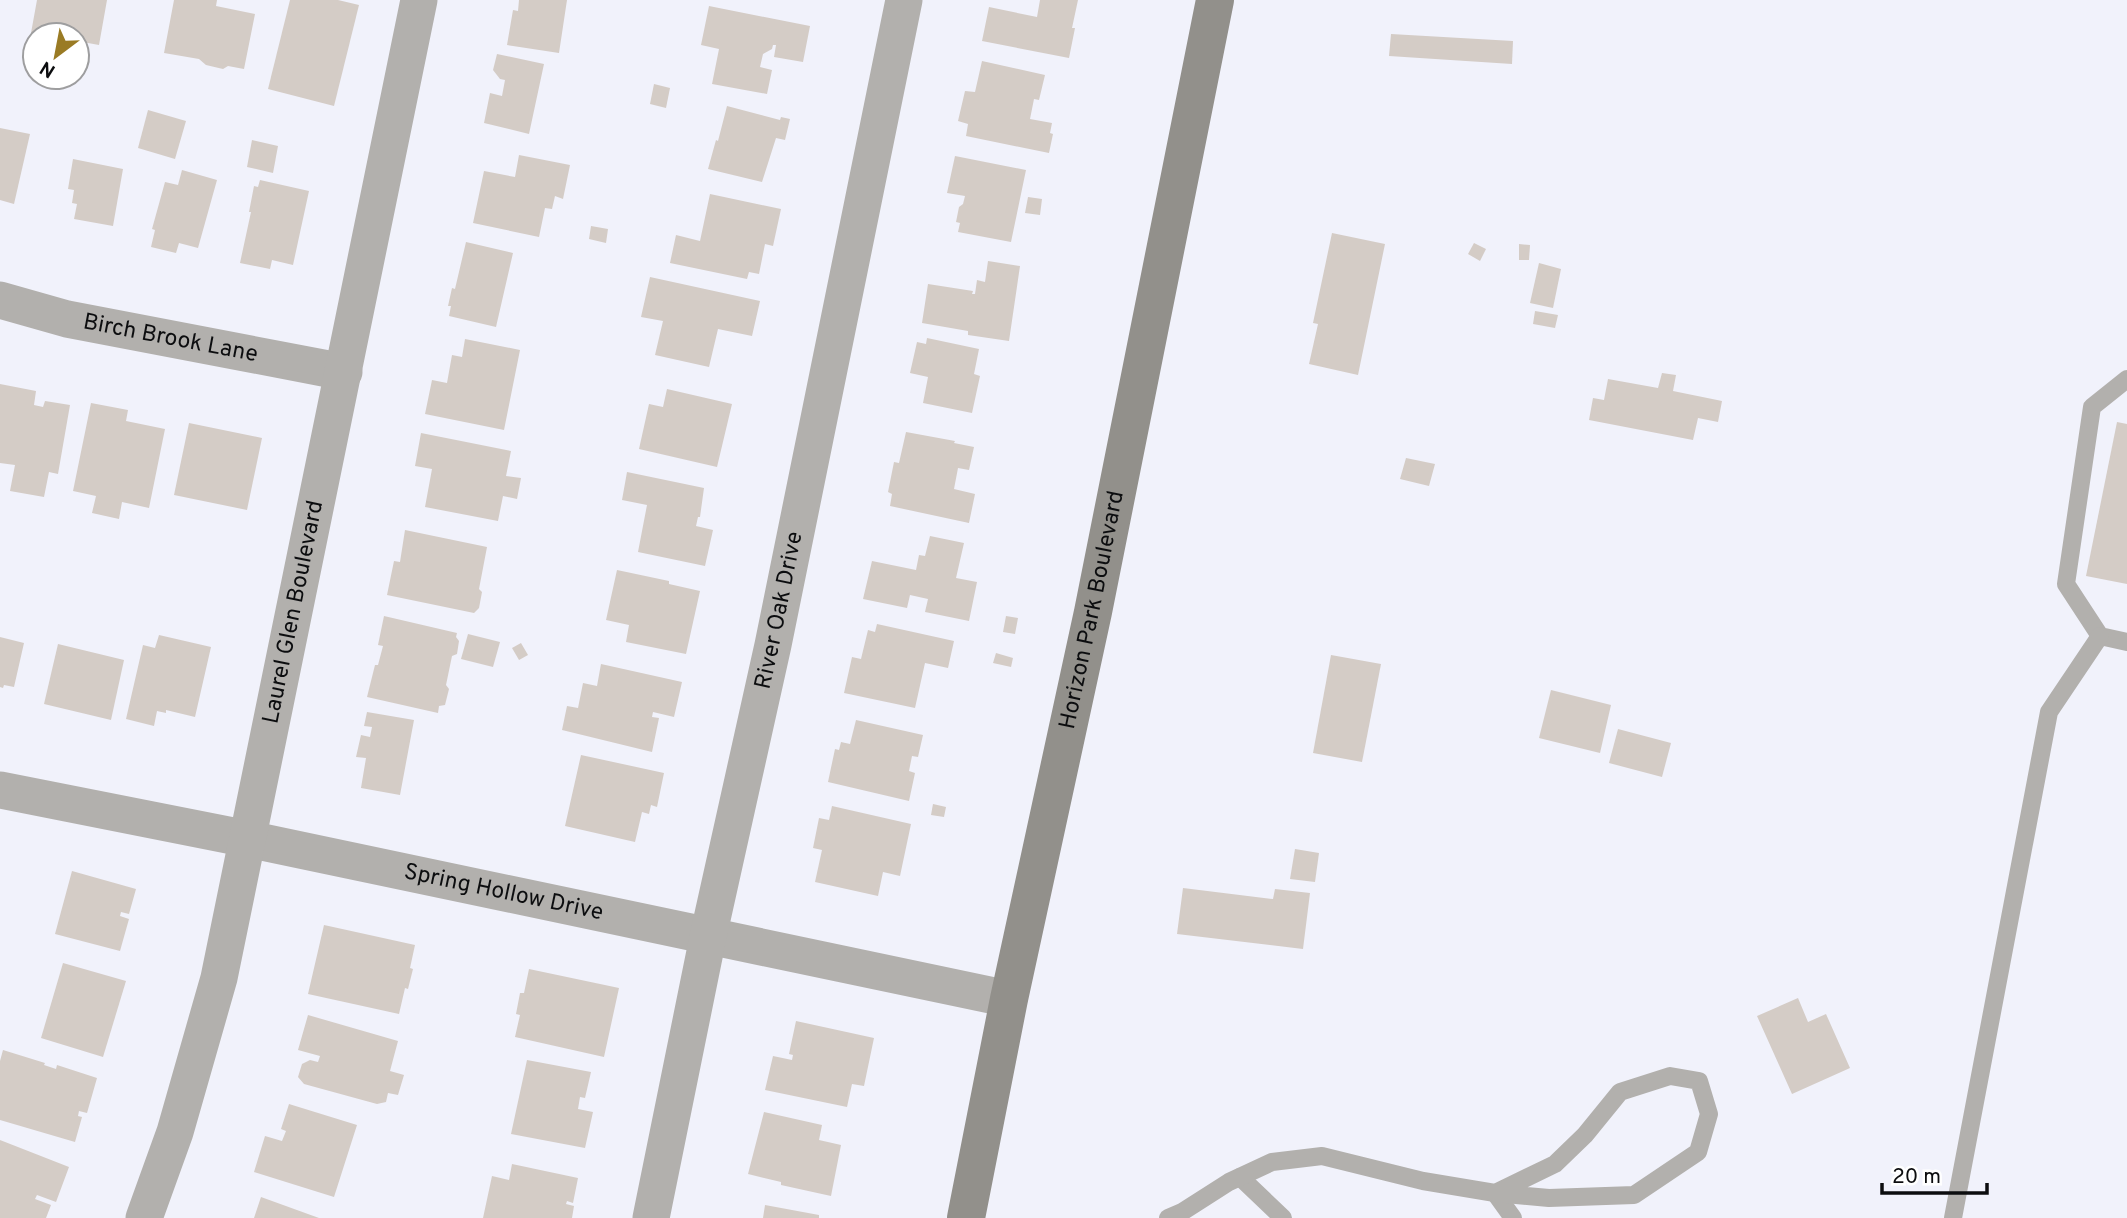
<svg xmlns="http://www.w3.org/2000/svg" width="2127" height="1218" font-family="Overpass,sans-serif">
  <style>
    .building { fill: #d4ccc6 }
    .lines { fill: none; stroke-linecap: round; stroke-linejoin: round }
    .lane { stroke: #b2b0ad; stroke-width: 18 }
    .street { stroke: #b2b0ad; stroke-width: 37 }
    .secondary { stroke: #92908b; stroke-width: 38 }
    .labels { text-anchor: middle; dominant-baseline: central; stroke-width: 5; stroke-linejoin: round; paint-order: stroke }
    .street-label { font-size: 23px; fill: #0c0d0f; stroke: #fff }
  </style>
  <rect width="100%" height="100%" fill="#f1f2fb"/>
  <!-- building -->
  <g class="building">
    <polygon points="37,0 107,0 99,45 77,41 77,35 44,35 31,33"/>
    <polygon points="174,0 217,0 216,6 255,14 244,69 228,66 223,69 206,65 199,59 164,53"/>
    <polygon points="290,0 338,0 359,5 334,106 268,89"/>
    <polygon points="519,0 567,0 559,53 507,45 513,10 518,11"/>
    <polygon points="1040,0 1078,0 1072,28 1075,28 1069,58 982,41 989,7 1037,17"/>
    <polygon points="709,6 810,26 803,62 774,57 776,45 773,45 772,49 763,54 760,67 772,70 767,94 712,84 719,49 701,45"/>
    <polygon points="1391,34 1513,41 1512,64 1389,56"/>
    <polygon points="497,54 544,64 529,134 484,123 490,93 502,96 505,80 500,79 493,70"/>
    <polygon points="982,61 1045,75 1039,100 1034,99 1030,119 1052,123 1050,133 1053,134 1049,153 966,136 968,124 958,121 965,91 975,92"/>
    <polygon points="654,84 670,88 666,108 650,104"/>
    <polygon points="727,106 780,120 781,117 790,119 785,140 776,138 762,182 708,169 716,140 718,141"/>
    <polygon points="148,110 186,121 175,159 138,148"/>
    <polygon points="0,128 30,134 14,204 0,200"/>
    <polygon points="252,140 278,146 273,173 247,167"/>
    <polygon points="519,155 570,165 563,199 555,196 552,209 545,208 539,237 473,223 484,171 515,177"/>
    <polygon points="955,156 1026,170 1011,242 958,232 960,223 956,222 959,207 963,204 965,196 947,193"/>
    <polygon points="73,159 123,169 113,226 74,219 77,204 72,203 74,190 68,189"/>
    <polygon points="182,170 217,180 198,248 179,243 176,253 151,247 155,230 152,229 165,182 178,185"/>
    <polygon points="260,180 309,191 293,265 272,260 270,269 240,263 251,212 249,212 254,186 258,187"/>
    <polygon points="710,194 781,209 773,246 765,244 759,274 749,272 747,279 670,263 676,235 700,241"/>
    <polygon points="1028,197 1042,199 1040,215 1025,213"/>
    <polygon points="591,226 608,229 606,243 589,239"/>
    <polygon points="1332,233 1385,244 1358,375 1309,364 1318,324 1313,323"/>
    <polygon points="466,242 513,253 496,327 449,316 451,306 448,306 452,288 455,289"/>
    <polygon points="1474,243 1486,249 1480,261 1468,254"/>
    <polygon points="1519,244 1530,245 1529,260 1519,260"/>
    <polygon points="988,261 1020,266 1009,341 968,335 968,331 922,323 928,284 973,291 972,294 975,294 977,280 985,282"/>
    <polygon points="1539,263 1561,269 1553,308 1530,303"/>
    <polygon points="650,277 760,301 752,336 718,329 709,367 655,355 663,321 641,317"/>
    <polygon points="1535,311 1558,315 1555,328 1533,324"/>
    <polygon points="927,338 979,349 974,374 980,376 972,413 923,403 928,377 910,373 917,342 926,344"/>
    <polygon points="465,339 520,350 504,430 425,414 432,380 447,383 452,355 462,357"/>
    <polygon points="1662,373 1676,375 1673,391 1722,401 1718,422 1698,418 1693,440 1589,420 1593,398 1604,400 1608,379 1658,388"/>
    <polygon points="0,384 36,391 34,405 43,407 45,401 70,405 58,474 49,472 44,497 10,491 15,465 0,463"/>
    <polygon points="667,389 732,404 717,467 639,449 649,404 663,407"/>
    <polygon points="91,403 128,410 126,421 165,429 149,508 122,502 119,519 92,513 96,496 73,491"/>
    <polygon points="2117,422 2127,424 2127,584 2086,576"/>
    <polygon points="189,423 262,438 247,510 174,495"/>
    <polygon points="906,432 955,441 954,443 974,447 969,470 958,468 954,489 975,494 969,523 890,506 892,494 888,492 894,462 899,463"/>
    <polygon points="421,433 511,451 506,476 521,478 517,499 503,496 498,521 425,507 432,469 415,466"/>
    <polygon points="1406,458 1435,464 1429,486 1400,479"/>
    <polygon points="627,472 704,488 700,517 698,517 696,526 713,530 705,566 638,552 647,505 622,500"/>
    <polygon points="405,530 487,547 479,589 482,592 479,608 474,613 387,595 394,561 400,562"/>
    <polygon points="930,536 964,543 956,578 977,582 969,621 925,612 928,599 910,595 907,608 863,599 872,561 916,570 919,555 925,556"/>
    <polygon points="617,570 669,581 669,584 700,591 686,654 626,642 629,625 606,620"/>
    <polygon points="384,616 457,633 456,637 459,641 457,654 452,656 446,685 449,689 445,705 439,706 438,713 367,697 375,665 378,665 383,646 378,645"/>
    <polygon points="1006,616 1018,618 1015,634 1003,632"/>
    <polygon points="877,624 954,641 948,668 925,663 915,708 844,693 852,657 861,659 868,630 875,632"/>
    <polygon points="468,634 500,642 493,667 461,659"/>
    <polygon points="159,635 211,647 195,717 166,710 166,713 157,711 154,726 126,719 143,645 155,648"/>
    <polygon points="0,637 24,643 14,687 4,685 3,688 0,687"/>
    <polygon points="521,643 528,655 519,660 512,648"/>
    <polygon points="58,644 124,660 111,720 44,704"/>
    <polygon points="996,653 1013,658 1011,667 993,663"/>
    <polygon points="1331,655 1381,664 1362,762 1313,753"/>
    <polygon points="601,664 682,682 674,717 653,712 652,717 659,718 652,752 562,730 567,706 578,708 583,683 597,686"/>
    <polygon points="1551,690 1611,705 1600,753 1539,738"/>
    <polygon points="367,712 414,720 400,795 361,788 366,758 356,757 361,735 370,737 372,727 364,726"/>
    <polygon points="856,720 923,735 918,757 912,756 909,771 915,773 909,801 828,782 835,749 839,750 841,742 850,744"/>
    <polygon points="1618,729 1671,743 1662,777 1609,763"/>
    <polygon points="581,755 664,773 657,807 651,805 649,814 642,812 635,842 565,826"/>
    <polygon points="933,804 946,807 944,817 931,815"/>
    <polygon points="832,806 911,824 900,876 883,872 878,896 815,882 822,850 813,848 819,818 829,820"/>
    <polygon points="1295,849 1319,853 1315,882 1290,879"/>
    <polygon points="72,871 136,889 129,914 121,912 120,916 129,919 120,951 55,934"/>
    <polygon points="1183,888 1273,899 1275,889 1310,893 1303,949 1177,934"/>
    <polygon points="324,925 415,945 410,968 413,969 408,989 405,988 399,1014 308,994"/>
    <polygon points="63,963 126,981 103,1057 41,1038"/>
    <polygon points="529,969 619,988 604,1057 515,1037 520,1015 516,1014 520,993 524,993"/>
    <polygon points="1798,998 1808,1022 1826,1014 1850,1068 1792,1094 1757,1016"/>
    <polygon points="308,1015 398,1041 390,1071 404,1075 398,1095 388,1093 386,1102 377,1104 304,1084 298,1077 302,1064 310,1060 318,1062 320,1056 298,1050"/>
    <polygon points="796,1021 874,1038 864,1086 852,1084 847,1107 765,1090 773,1056 792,1060 793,1055 789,1054"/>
    <polygon points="3,1050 45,1063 44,1065 56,1069 57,1065 97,1078 87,1113 79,1111 78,1116 82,1117 75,1142 0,1120 0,1061"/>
    <polygon points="527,1060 591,1072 585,1098 580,1097 578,1109 593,1112 585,1148 511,1134"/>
    <polygon points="289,1104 357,1125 334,1197 254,1172 265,1136 282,1141 286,1131 281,1129"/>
    <polygon points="764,1112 822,1125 819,1140 841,1145 831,1196 781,1185 781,1182 748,1174"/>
    <polygon points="0,1140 69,1167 56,1202 37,1195 35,1199 51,1205 46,1218 0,1218"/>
    <polygon points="512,1164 578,1178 573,1203 567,1201 566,1204 574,1206 572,1218 483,1218 492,1176 509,1180"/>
    <polygon points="261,1197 319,1218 254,1218"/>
    <polygon points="765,1205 819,1215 819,1218 763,1218"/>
  </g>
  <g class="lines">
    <!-- lane -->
    <g class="lane">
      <polyline points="2127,379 2092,407 2066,584 2100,636 2127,642"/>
      <polyline points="1240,1177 1283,1218"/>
      <polyline points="1495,1193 1513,1218"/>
      <polyline points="1168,1218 1182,1212 1229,1182 1272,1162 1322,1156 1423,1181 1495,1193 1549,1198 1634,1195 1698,1152 1709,1114 1699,1081 1670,1076 1620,1092 1585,1135 1555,1164 1495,1193"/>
      <polyline points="1953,1218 2049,712 2100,636"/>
    </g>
    <!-- street -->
    <g class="street">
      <path id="s1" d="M0 300 67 319 344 372"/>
      <path id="s2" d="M0 790 248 839 1009 999"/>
      <path id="s3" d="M144 1218 175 1132 219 978 419 0"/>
      <path id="s4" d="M651 1218 708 937 773 645 904 0"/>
    </g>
    <!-- secondary -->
    <path class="secondary" id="s5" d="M966 1218 1009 999 1093 612 1215 0"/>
  </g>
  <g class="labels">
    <!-- street labels -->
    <g class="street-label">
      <text stroke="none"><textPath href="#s1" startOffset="175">Birch Brook Lane</textPath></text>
      <text stroke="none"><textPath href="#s4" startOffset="621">River Oak Drive</textPath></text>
      <text stroke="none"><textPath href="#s5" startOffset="621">Horizon Park Boulevard</textPath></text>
      <text stroke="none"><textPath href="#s3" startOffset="625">Laurel Glen Boulevard</textPath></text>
      <text stroke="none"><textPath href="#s2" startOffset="514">Spring Hollow Drive</textPath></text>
    </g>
  </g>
  <!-- north arrow -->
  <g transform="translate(56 56) rotate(212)"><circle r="33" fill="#ffffff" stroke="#9e9e9f" stroke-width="2"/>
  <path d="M0-5L12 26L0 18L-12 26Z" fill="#9a7b24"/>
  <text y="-10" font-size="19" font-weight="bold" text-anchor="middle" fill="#0c0d0f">N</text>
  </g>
  <!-- scale -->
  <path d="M1882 1183v10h105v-10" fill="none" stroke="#0c0d0f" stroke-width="3.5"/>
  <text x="1892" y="1183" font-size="21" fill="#0c0d0f" stroke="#ffffff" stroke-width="5" paint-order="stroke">20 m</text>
</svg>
